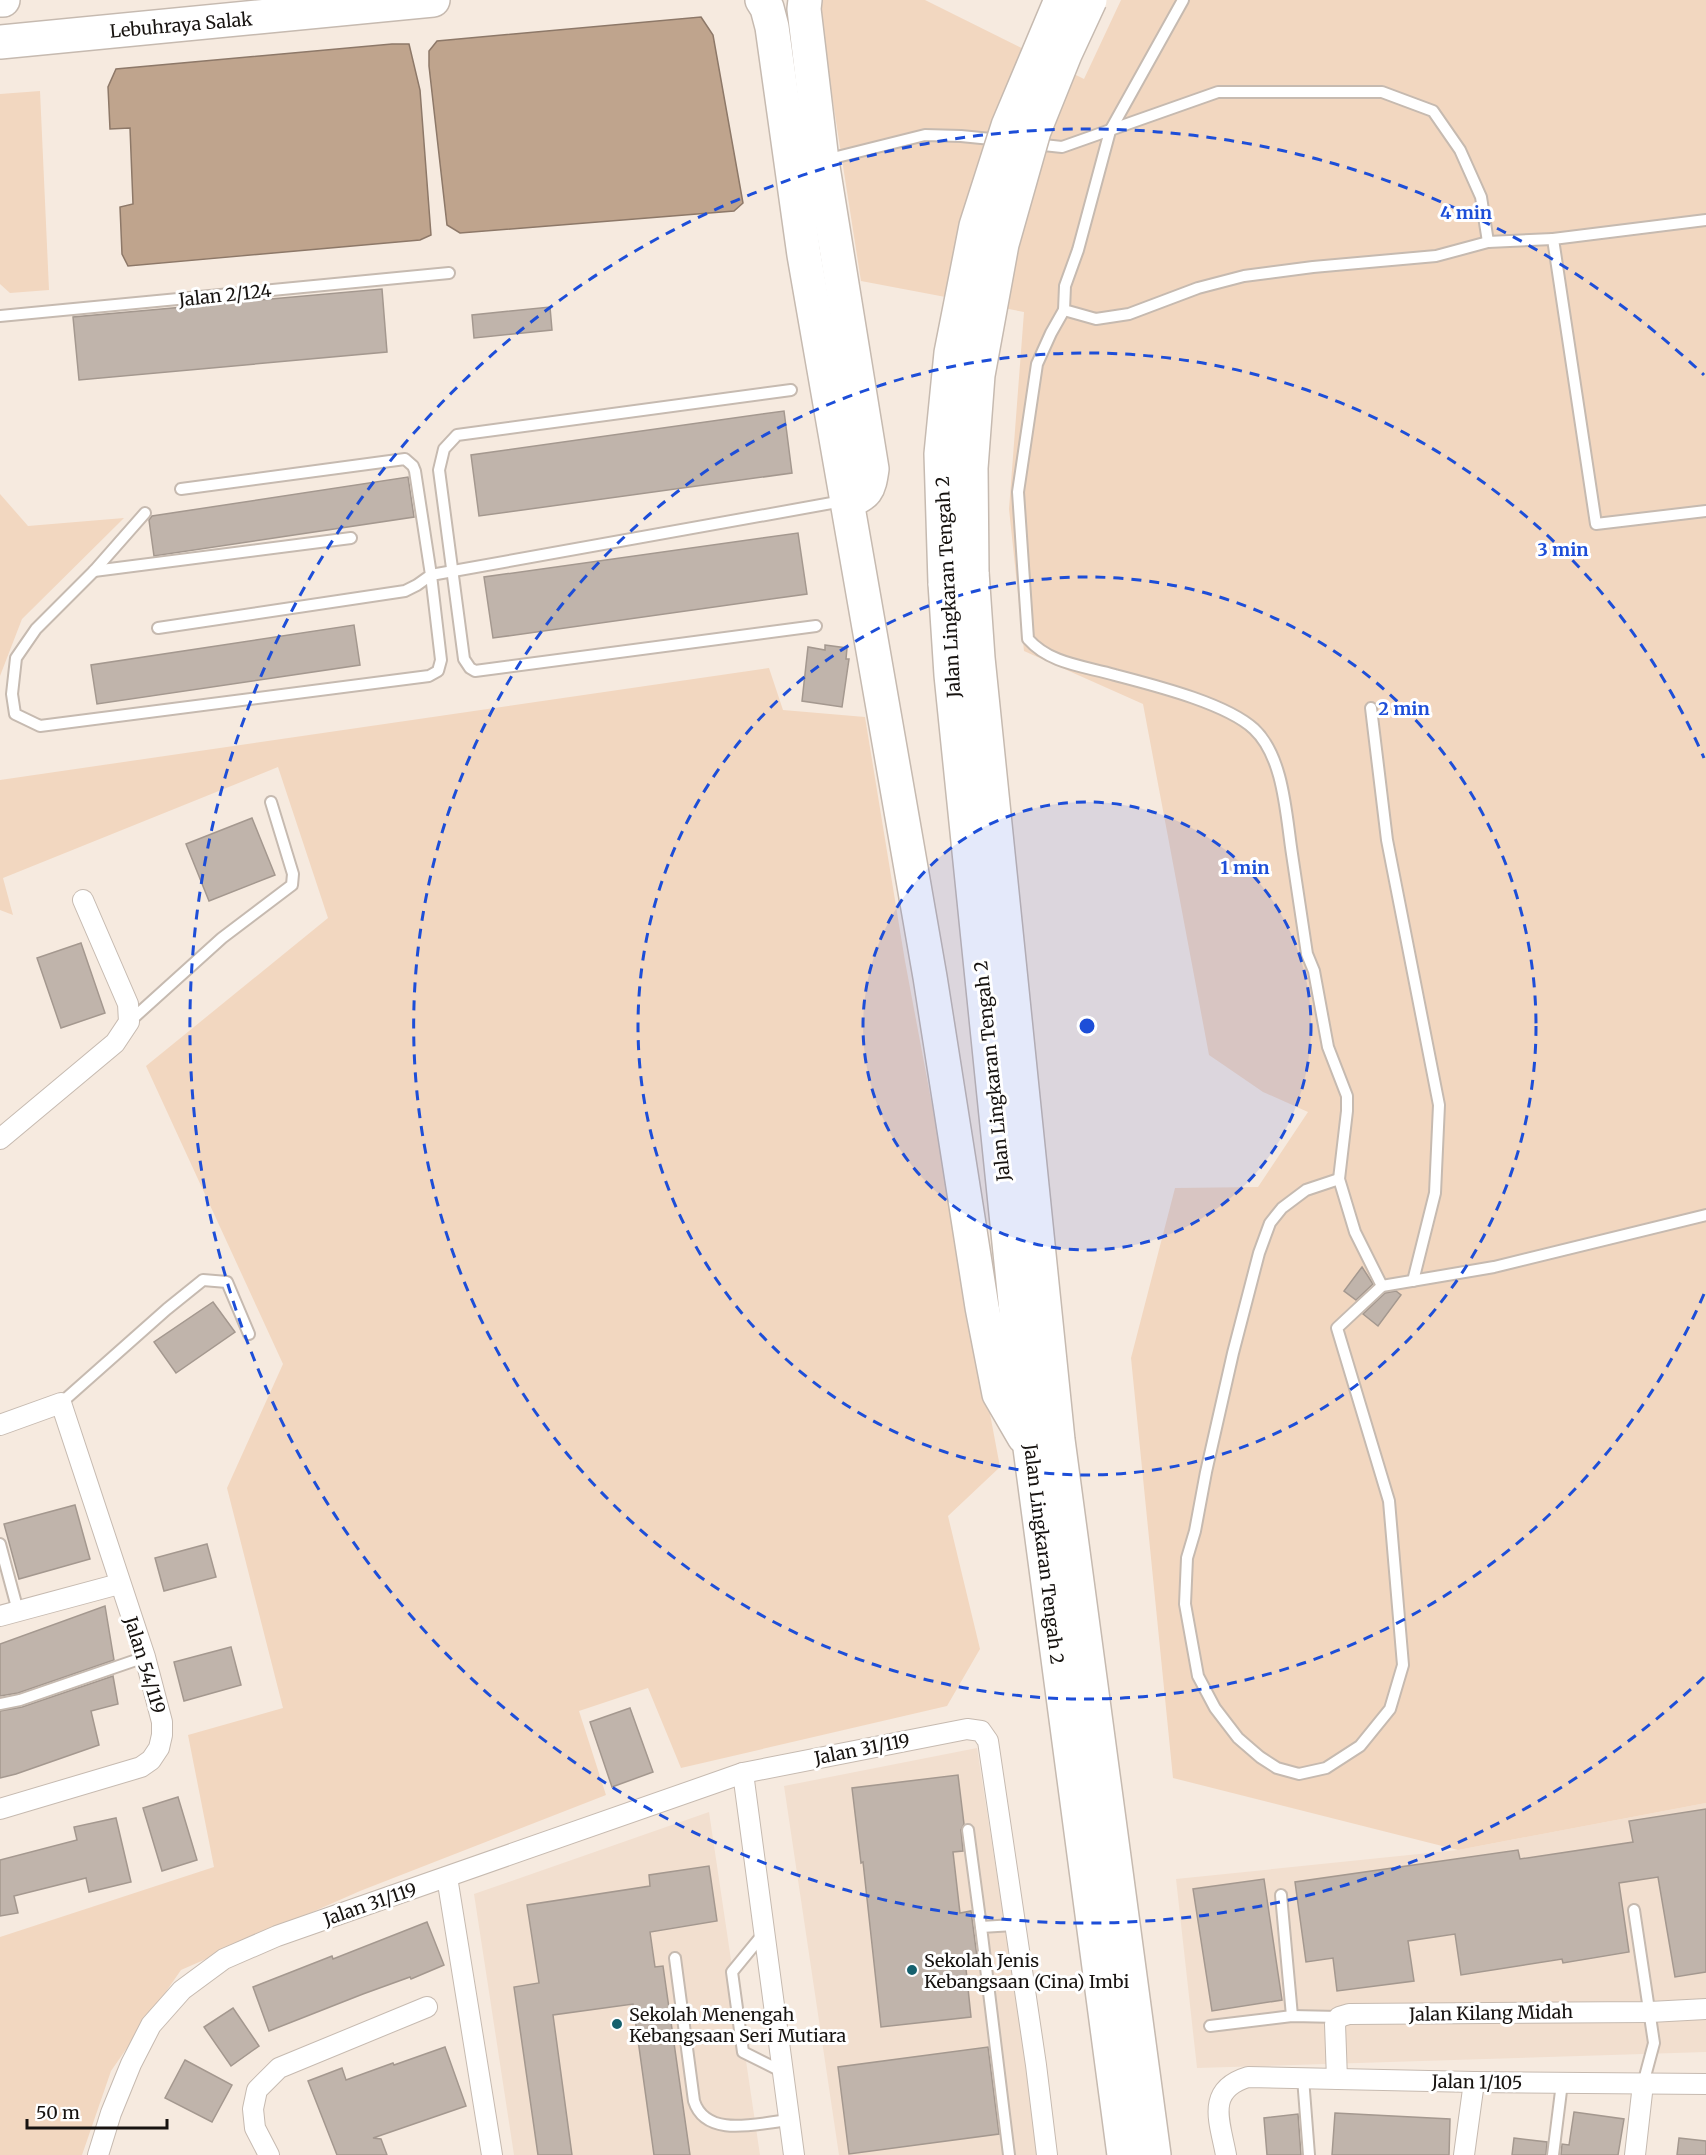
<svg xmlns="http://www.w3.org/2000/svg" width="1706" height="2155" font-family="Merriweather,serif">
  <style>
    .built { fill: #f2dfcf }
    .green { fill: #f2d7c0 }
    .water { fill: #bfa48d; stroke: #8d7868; stroke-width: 1.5 }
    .building { fill: #c0b4ab; stroke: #a4988f; stroke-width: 1.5 }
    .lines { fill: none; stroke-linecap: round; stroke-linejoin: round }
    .lane-casing { stroke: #c6bab0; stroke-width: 14 }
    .street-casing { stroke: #c6bab0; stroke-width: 22 }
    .highway-casing { stroke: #c6bab0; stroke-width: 36 }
    .lane { stroke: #fff; stroke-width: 10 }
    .street { stroke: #fff; stroke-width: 20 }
    .highway { stroke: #fff; stroke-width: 33 }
    .highway-bridge-casing { stroke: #c6bab0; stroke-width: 36; stroke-linecap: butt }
    .highway-bridge { stroke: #fff; stroke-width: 33 }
    .ring { fill: none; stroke: #1d4ed8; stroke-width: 3; stroke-dasharray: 10 8 }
    .poi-dot { fill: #15606d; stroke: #fff; stroke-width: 2 }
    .labels { text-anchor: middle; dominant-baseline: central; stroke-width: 6; stroke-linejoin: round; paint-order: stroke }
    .street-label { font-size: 18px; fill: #171310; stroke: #fff }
    .poi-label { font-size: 18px; fill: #171310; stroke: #fff; text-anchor: start }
    .centre { fill: #1d4ed8; stroke: #fff; stroke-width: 3 }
    .ring-label { font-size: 18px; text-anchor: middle; font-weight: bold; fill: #1d4ed8; stroke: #fff; stroke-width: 6; stroke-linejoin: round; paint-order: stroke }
  </style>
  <rect width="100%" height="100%" fill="#f6eadf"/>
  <!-- built -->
  <g class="built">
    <polygon points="977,1748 1041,2155 839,2155 784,1786"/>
    <polygon points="1706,1803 1706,2052 1197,2068 1176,1879 1458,1850"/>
    <polygon points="709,1812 760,2155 514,2155 474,1894"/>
  </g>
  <!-- green -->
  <g class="green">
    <polygon points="817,0 925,0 1084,79 1121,0 1706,0 1706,1803 1458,1850 1173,1778 1131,1358 1175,1188 1258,1187 1308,1112 1263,1092 1209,1055 1143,704 1024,651 1009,509 1024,312 861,281"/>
    <polygon points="40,91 49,290 10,293 0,284 0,94"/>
    <polygon points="0,494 28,526 124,518 22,619 0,676"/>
    <polygon points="769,668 783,710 865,717 905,961 1000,1467 948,1516 980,1649 947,1706 681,1768 648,1688 579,1711 606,1795 360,1891 181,1970 111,2071 82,2155 0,2155 0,1937 214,1867 188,1735 283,1708 227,1488 283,1364 146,1066 328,918 278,767 3,878 13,915 0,910 0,780"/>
  </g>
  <!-- water -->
  <g class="water">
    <polygon points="701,17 713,35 743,203 734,211 460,233 447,225 429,66 429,51 437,41"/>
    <polygon points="392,44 409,44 420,90 431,235 420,240 128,266 122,254 120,207 133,204 130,128 110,129 108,87 116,69"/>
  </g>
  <!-- building -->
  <g class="building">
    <polygon points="382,289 387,352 79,380 73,317"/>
    <polygon points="550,307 552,330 474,338 472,315"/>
    <polygon points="784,411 792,473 479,516 471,455"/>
    <polygon points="408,477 414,517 154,556 149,520 152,516"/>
    <polygon points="798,533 807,594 493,638 484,577"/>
    <polygon points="354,625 360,665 97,704 91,665"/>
    <polygon points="825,645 847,648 846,659 849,659 842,707 802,701 808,647 825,650"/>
    <polygon points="252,818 275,875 209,901 186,844"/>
    <polygon points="81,943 105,1013 61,1028 37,958"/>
    <polygon points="1362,1267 1373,1284 1356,1300 1344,1291"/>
    <polygon points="1396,1291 1401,1295 1378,1326 1363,1314 1385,1293"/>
    <polygon points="213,1302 235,1332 176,1373 154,1342"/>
    <polygon points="75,1505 90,1559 19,1579 4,1524"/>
    <polygon points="207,1544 216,1577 164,1591 155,1558"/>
    <polygon points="105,1606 114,1660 18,1693 0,1696 0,1644"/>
    <polygon points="231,1647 241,1685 184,1701 174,1662"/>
    <polygon points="113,1676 118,1704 91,1711 99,1745 16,1774 0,1778 0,1711 22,1707"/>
    <polygon points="630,1708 653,1772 612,1787 590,1722"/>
    <polygon points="958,1775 964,1824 961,1830 963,1851 953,1852 960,1913 971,1911 977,1957 965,1959 971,2017 881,2027 863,1862 861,1863 852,1788"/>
    <polygon points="178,1797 197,1860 162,1871 143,1808"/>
    <polygon points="1706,1809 1706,1972 1675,1977 1658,1877 1619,1883 1629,1952 1563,1963 1562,1959 1461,1975 1455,1934 1408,1941 1414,1981 1337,1991 1333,1958 1306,1962 1295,1882 1518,1850 1520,1859 1633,1842 1629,1821"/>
    <polygon points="116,1818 131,1882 89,1892 86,1878 14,1896 18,1913 0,1916 0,1860 77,1840 74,1827"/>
    <polygon points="709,1866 717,1921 650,1932 655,1967 663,1966 690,2155 654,2155 633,2004 553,2015 572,2155 538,2155 514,1987 539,1983 527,1905 650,1886 649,1875"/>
    <polygon points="1264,1879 1282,2000 1212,2011 1193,1889"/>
    <polygon points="427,1922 444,1965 411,1979 410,1977 363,1994 269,2031 253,1987 332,1956 333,1959"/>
    <polygon points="233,2008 259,2046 231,2066 204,2027"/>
    <polygon points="445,2047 466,2106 373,2138 381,2139 387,2155 337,2155 308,2081 342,2068 346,2080 393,2063 394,2065"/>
    <polygon points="988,2047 999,2134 849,2154 838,2067"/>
    <polygon points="185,2060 232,2085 212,2122 165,2098"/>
    <polygon points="1574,2112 1624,2119 1618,2155 1561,2155 1562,2144 1569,2145"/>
    <polygon points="1335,2113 1450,2119 1449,2155 1332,2155"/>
    <polygon points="1298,2114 1301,2155 1267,2155 1264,2118"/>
    <polygon points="1514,2138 1547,2142 1546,2155 1512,2155"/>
    <polygon points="1679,2138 1706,2141 1706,2155 1677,2155"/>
  </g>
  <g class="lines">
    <!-- lane casing -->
    <g class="lane-casing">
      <g id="lane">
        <polyline points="1183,0 1110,131 1078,250 1065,286 1064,310 1096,319 1129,314 1198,288 1244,276 1313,267 1436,256 1488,242"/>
        <polyline points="1034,144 1062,147 1218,92 1382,92 1433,111 1460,150 1481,197 1488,242 1553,239"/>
        <polyline points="825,160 925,135 961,136 1001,140"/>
        <polyline points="1706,220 1553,239 1596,524 1706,511"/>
        <path d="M1064 310 1051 333 1037 364 1018 492 1028 639C1050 664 1084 666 1115 675 1153 685 1226 703 1254 729 1284 757 1286 816 1292 854 1297 887 1302 921 1307 954L1314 971 1328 1047 1347 1096V1111L1339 1179 1355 1232 1382 1286"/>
        <polyline points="0,316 449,273"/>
        <polyline points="791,390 457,435 444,449 439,470 464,659 470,668 475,671 816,626"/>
        <polyline points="145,513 94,571 36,629 16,658 12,694 15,714 40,726 429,676 438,671 441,660 431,575 843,501"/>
        <polyline points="94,571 351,538"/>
        <polyline points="158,628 405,591 417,585 431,575 415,471 413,466 405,459 181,489"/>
        <polyline points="1371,708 1387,840 1439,1105 1435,1193 1413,1281"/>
        <polyline points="129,1022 222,938 292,885 293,874 271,802"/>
        <polyline points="1339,1179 1306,1190 1282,1208 1270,1223 1259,1253 1233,1353 1206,1472 1195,1531 1187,1558 1185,1604 1198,1676 1215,1708 1238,1738 1260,1757 1277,1768 1299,1774 1326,1768 1360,1746 1390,1709 1403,1665 1389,1501 1337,1328 1382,1286 1494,1267 1706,1215"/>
        <polyline points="61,1403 167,1309 203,1280 227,1282 249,1334"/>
        <polyline points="0,1544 18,1611"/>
        <polyline points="0,1704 20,1700 145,1657"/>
        <polyline points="968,1830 981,1927"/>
        <polyline points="1281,1895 1292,2016"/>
        <polyline points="1634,1910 1654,2043 1643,2084"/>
        <polyline points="764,1933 732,1972 743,2052 783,2072"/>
        <path d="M675 1958 694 2101C706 2139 759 2123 789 2120"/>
        <polyline points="1210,2026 1292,2016 1339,2017"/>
        <polyline points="1303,2078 1309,2155"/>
        <polyline points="1009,2155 981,1927 1014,1925"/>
        <polyline points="1553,2155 1562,2083"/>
      </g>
    </g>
    <!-- street casing -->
    <g class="street-casing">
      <g id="street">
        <polyline points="0,1139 115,1043 129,1022 128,1004 83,900"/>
        <polyline points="0,1425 61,1403 145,1657 162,1722 162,1735 159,1748 151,1760 141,1767 0,1809"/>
        <polyline points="0,1616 119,1584"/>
        <polyline points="743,1773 794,2155"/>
        <polyline points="447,1877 492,2155"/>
        <polyline points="1337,2079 1335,2024 1339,2017 1349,2014 1650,2012 1706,2009"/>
        <polyline points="98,2155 111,2113 131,2064 151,2025 182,1990 224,1959 277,1936 743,1773 967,1729 981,1731 988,1741 1036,2065 1047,2155"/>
        <polyline points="269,2155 255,2128 253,2109 257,2090 279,2068 427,2007"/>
        <path d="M1226 2155C1220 2122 1205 2090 1248 2077L1474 2082 1706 2084"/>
        <polyline points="1464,2155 1474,2082"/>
        <polyline points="1635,2155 1643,2084"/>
      </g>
    </g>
    <!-- highway casing -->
    <g class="highway-casing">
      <g id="highway">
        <polyline points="0,0 3,0"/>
        <polyline points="762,0 767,8 772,27 804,255 930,977 982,1307 999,1394 1024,1437"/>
        <path d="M805 0 804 9 822 161 872 469C869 490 867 495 847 501"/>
        <polyline points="0,42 433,0"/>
        <polyline points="972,572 978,658 1058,1440 1154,2155"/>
        <polyline points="945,583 951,675 1030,1448 1124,2155"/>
      </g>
    </g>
    <!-- lane -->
    <use href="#lane" class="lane"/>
    <!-- street -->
    <use href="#street" class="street"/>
    <!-- highway -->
    <use href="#highway" class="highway"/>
    <!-- highway-bridge casing -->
    <g class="highway-bridge-casing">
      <g id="highway-bridge">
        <polyline points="972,572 971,468 978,375 1002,244 1034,131 1065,54 1090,0"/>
        <polyline points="945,583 941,454 951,353 976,226 1008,126 1061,0"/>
      </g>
    </g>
    <!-- highway-bridge -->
    <use href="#highway-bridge" class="highway-bridge"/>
  </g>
  <!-- distance rings -->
  <circle cx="1087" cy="1026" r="224" fill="#1d4ed8" fill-opacity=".12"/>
  <g class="ring">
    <circle cx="1087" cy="1026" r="224"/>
    <circle cx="1087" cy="1026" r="449"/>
    <path d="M1704 1294A673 673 0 1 1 1704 758"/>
    <path d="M1704 1677A897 897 0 1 1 1704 375"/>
  </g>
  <!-- markers -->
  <g class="poi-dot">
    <circle cx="912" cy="1970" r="6"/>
    <circle cx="617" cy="2024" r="6"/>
  </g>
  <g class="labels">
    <!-- street labels -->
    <g class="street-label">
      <text transform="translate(181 25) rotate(-5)">Lebuhraya Salak</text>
      <text transform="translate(225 295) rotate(-6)">Jalan 2/124</text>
      <text transform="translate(948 587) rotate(-93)">Jalan Lingkaran Tengah 2</text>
      <text transform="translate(992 1071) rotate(-96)">Jalan Lingkaran Tengah 2</text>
      <text transform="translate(1044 1554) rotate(83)">Jalan Lingkaran Tengah 2</text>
      <text transform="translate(145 1665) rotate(73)">Jalan 54/119</text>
      <text transform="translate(862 1749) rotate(-11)">Jalan 31/119</text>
      <text transform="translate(370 1904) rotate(-19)">Jalan 31/119</text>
      <text transform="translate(1491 2013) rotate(-1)">Jalan Kilang Midah</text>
      <text transform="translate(1477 2082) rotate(1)">Jalan 1/105</text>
    </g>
    <!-- poi labels -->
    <g class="poi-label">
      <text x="924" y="1960">Sekolah Jenis<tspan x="924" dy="21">Kebangsaan (Cina) Imbi</tspan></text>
      <text x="629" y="2014">Sekolah Menengah<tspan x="629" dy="21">Kebangsaan Seri Mutiara</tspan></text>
    </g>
  </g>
  <circle cx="1087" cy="1026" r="9" class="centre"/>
  <g class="ring-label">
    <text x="1466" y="219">4 min</text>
    <text x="1563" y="556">3 min</text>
    <text x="1404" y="715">2 min</text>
    <text x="1245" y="874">1 min</text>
  </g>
  <!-- scale -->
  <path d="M27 2119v9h140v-9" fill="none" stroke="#171310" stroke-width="3"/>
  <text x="36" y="2119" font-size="18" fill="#171310" stroke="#ffffff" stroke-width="4.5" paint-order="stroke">50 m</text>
</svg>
